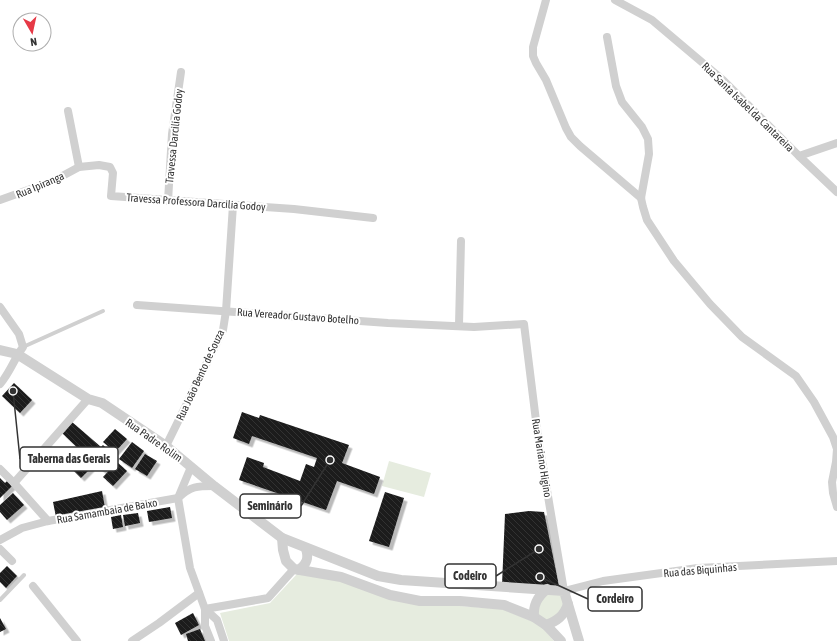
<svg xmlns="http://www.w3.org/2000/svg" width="837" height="641" font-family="'Asap Condensed',sans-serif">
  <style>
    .green { fill: #e6ecdf }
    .building { fill: url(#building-back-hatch); filter: url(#shadow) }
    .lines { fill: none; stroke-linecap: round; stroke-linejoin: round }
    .service { stroke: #d0d0d0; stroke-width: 4 }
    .minor { stroke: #d0d0d0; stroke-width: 8 }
    .tertiary { stroke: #d0d0d0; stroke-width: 10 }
    .labels { text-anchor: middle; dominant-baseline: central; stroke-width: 4; stroke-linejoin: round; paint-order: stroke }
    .street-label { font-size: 11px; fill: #333; stroke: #fff }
    .leader { fill: none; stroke: #333; stroke-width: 1.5 }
    .callout-dot { fill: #333; stroke: #fff; stroke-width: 1.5 }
    .callout { fill: #fff; stroke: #333; stroke-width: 1.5 }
    .callout-label { font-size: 12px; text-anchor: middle; font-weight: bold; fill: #333 }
  </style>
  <defs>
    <pattern id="building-back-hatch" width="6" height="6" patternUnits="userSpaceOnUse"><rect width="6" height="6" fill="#1a1a1a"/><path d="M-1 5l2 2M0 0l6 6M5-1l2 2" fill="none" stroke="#333"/></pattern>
    <filter id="shadow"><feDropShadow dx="3.5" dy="3.5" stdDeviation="0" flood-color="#0004"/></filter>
  </defs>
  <rect width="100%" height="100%" fill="#fff"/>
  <!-- green -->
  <g class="green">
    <polygon points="389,461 431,473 424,497 382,486"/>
    <polygon points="297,574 332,579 446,605 502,609 539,624 554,641 229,641 220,613 270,603"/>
    <polygon points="547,592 563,593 564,610 546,622 537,616 540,597"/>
  </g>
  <!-- building -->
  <g class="building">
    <polygon points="14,383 32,400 20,413 2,396"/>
    <polygon points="242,412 259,418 260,415 349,445 342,463 380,477 374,494 337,481 326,510 239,480 247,457 264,463 263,467 300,481 306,464 314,467 317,458 252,436 249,444 233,438"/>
    <polygon points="72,422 101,447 103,445 116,456 103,471 82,452 86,449 82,452 62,433"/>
    <polygon points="115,429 127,439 115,452 103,442"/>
    <polygon points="132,442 144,451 132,468 119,459"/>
    <polygon points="145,454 157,461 147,476 135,469"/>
    <polygon points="79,455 91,468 81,478 68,465"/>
    <polygon points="117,462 127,471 113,486 103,477"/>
    <polygon points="0,478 5,483 8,480 13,485 0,498"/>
    <polygon points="102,491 105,508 56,517 53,502"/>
    <polygon points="385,492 404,498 389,547 369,541"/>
    <polygon points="13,493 24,505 7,520 0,512 0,505"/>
    <polygon points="170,507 172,518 149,522 147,511"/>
    <polygon points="529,511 544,512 559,586 502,585 505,514"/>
    <polygon points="138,513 140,523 125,526 123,515"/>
    <polygon points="121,515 123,527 113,529 111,517"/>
    <polygon points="7,566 17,576 6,588 0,582 0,573"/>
    <polygon points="193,613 199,625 181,635 175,623"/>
    <polygon points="0,618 6,629 0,632"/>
    <polygon points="200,629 205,641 188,641 186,634"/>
  </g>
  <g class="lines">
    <!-- service -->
    <g class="service">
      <polyline points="23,347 103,311"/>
      <polyline points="0,600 24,575"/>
    </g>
    <!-- minor -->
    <g class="minor">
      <polyline points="546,0 533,47 533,56 536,63 546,80 566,128 571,137 580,146 641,198"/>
      <polyline points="615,0 652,20 723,80 799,156 837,192"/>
      <polyline points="607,37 616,86 622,102 642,127 648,139 649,154 641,198 643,207 647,220 674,261 710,304 742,337 796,376 814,402 833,437 837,449 836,462 832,482 833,493 837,507"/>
      <polyline points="68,111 79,167 99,165 110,167 113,173 111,196 294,209 373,218"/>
      <polyline points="799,156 837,143"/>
      <polyline points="0,200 53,181 79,167"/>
      <polyline points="168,201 172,134 181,72"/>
      <polyline points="137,305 388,323 474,327 524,324 538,437 564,591 603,581 698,568 837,561"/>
      <path d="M0 307 19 334 23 347C14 359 10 373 0 384"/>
      <polyline points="459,325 461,241"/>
      <polyline points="166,446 223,330 226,311 233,205"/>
      <polyline points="191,467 178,498 190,568 205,609 205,626 211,641"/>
      <polyline points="0,469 14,483 48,521"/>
      <polyline points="14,483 88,399"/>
      <path d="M0 540 22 528 48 521 178 498C191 486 197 486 214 486"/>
      <polyline points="0,549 12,561"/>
      <polyline points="33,586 77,641"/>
      <polyline points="205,609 268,598 294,569"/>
      <polyline points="205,609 217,620 224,641"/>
      <polyline points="132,641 159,623 199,593"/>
    </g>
    <!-- tertiary -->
    <g class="tertiary">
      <polyline points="0,350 17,354 88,399 102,403 166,446 214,486 282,538 378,576 401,580 564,591 579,641"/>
      <polyline points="282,538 283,550 286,561 294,569 341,577 390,595 420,601 460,601 504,605 534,617 546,625 561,641"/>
      <path d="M299 570C307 564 309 558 306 549"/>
      <path d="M534 617C533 605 537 597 547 589"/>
      <path d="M546 625C557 621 564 616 568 604"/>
    </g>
  </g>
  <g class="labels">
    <!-- street labels -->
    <g class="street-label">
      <text transform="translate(748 107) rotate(44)">Rua Santa Isabel da Cantareira</text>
      <text transform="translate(174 136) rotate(-84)">Travessa Darcilia Godoy</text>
      <text transform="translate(40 185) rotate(-23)">Rua Ipiranga</text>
      <text transform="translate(196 202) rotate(4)">Travessa Professora Darcilia Godoy</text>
      <text transform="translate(298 316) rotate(4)">Rua Vereador Gustavo Botelho</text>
      <text transform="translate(200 375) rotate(-65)">Rua João Bento de Souza</text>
      <text transform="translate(154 440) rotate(35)">Rua Padre Rolim</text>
      <text transform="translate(542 458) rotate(81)">Rua Mariano Higino</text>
      <text transform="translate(107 511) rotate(-10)">Rua Samambaia de Baixo</text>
      <text transform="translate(700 570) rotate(-5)">Rua das Biquinhas</text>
    </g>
  </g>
  <!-- callouts -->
  <path class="leader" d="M13 391L20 459M330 460L301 506M539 549L496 576M540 577L588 599"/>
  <g class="callout-dot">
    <circle cx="13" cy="391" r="4"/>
    <circle cx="330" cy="460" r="4"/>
    <circle cx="539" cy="549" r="4"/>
    <circle cx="540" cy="577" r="4"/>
  </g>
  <g class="callout">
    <rect x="20" y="447" width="98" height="24" rx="4"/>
    <rect x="240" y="494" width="61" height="24" rx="4"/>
    <rect x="445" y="564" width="51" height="24" rx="4"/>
    <rect x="588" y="587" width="54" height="24" rx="4"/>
  </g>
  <g class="callout-label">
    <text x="69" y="463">Taberna das Gerais</text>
    <text x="270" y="510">Seminário</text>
    <text x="470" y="580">Codeiro</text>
    <text x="615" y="603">Cordeiro</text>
  </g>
  <!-- north arrow -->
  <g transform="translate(32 32) rotate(171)"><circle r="19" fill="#ffffff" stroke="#adadad"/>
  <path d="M0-3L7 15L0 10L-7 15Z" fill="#e63946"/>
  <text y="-6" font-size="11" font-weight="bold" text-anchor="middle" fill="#333333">N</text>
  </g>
</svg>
